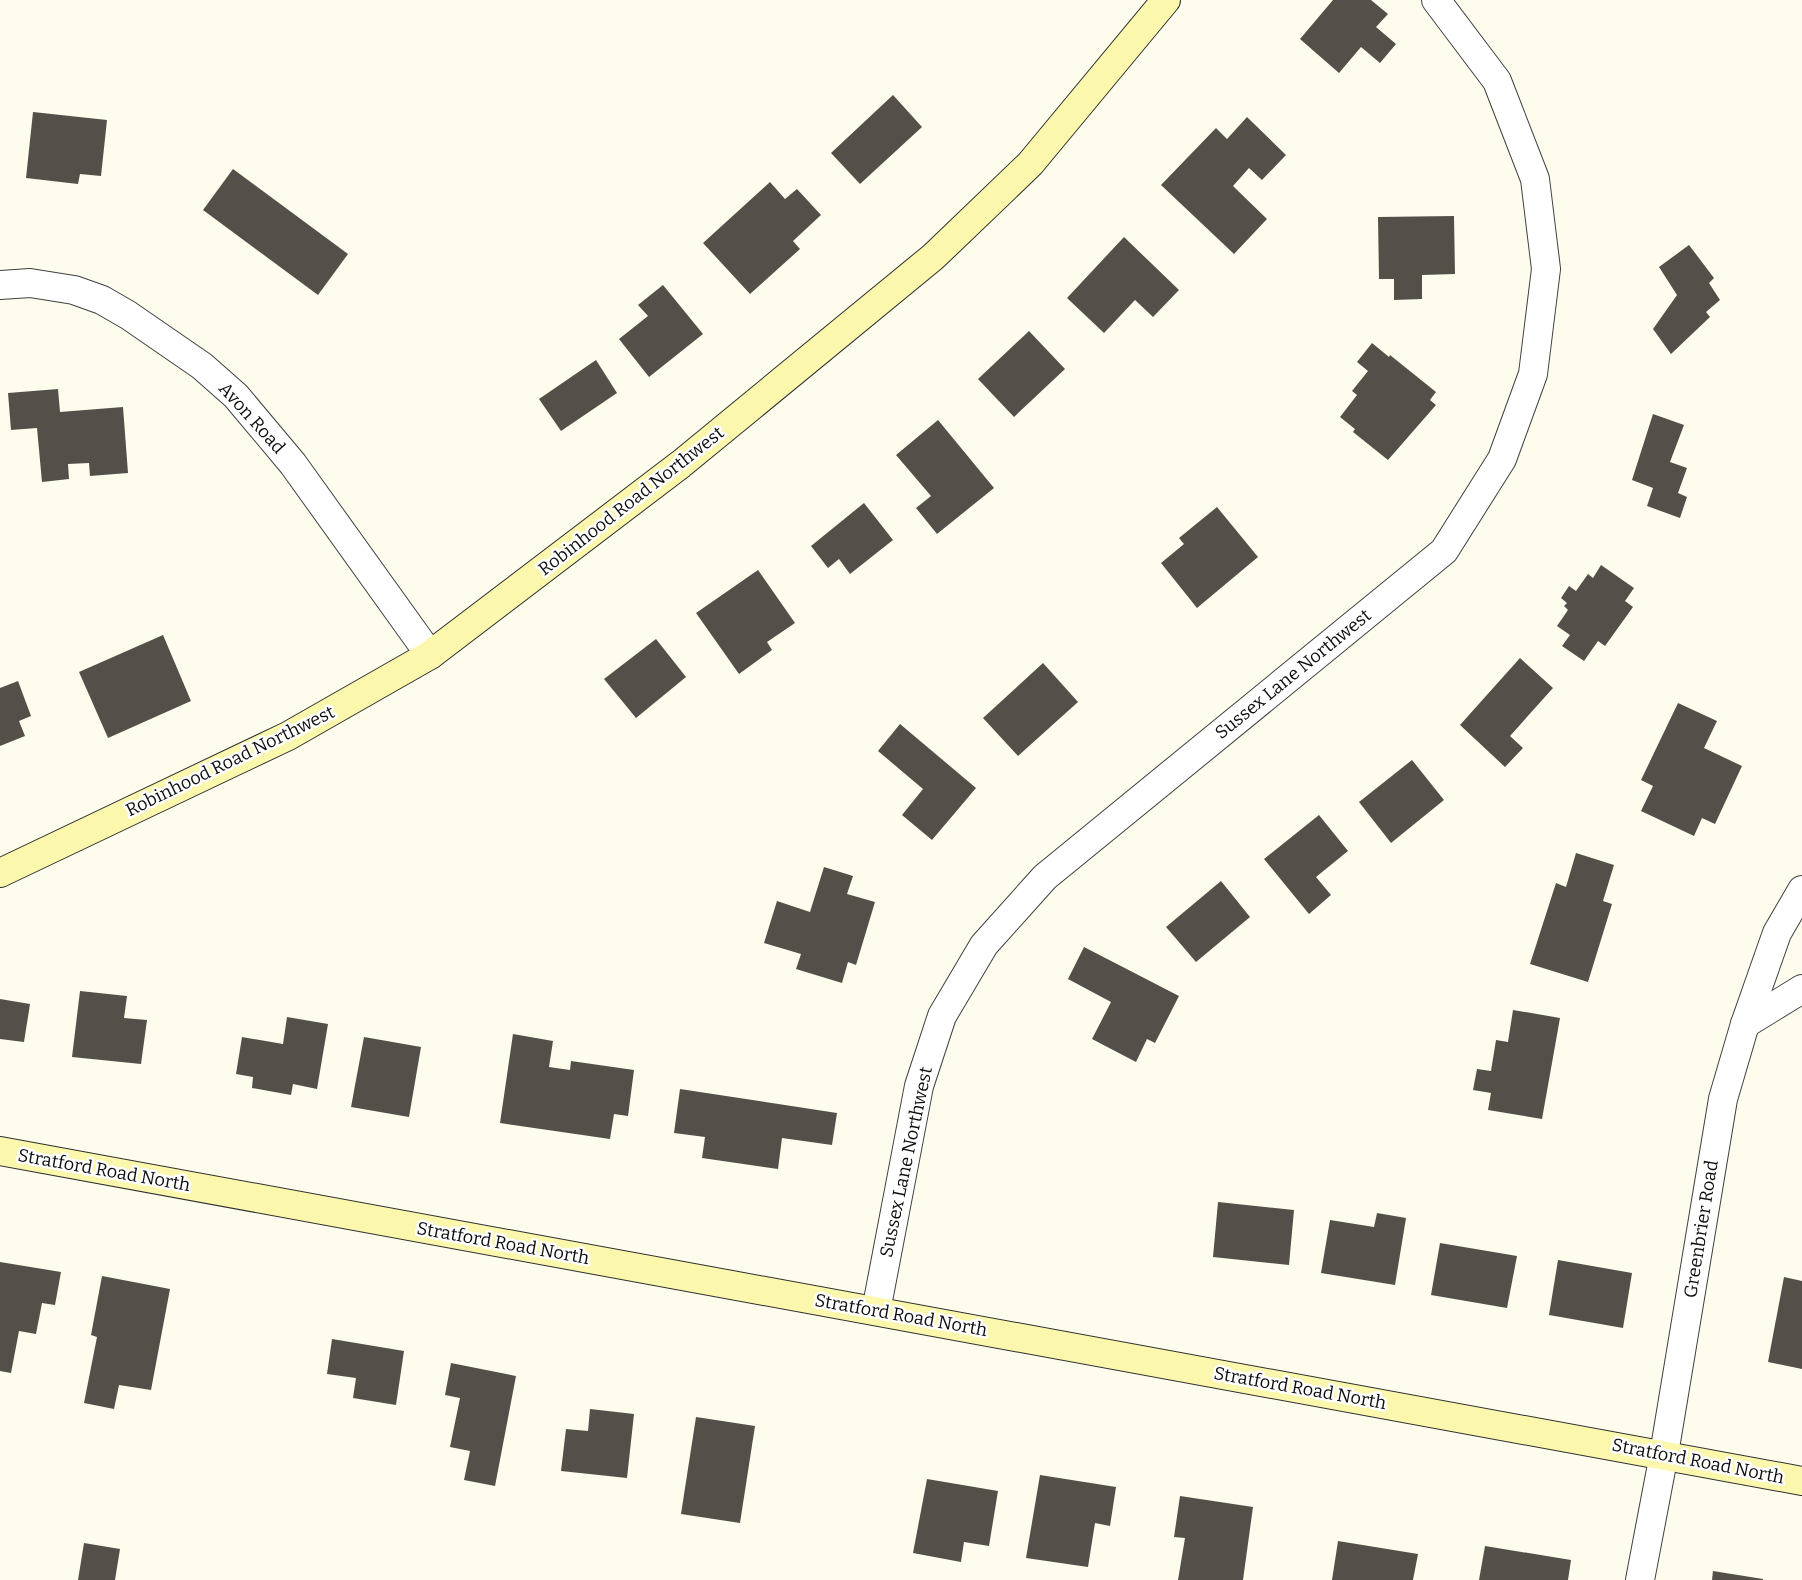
<svg xmlns="http://www.w3.org/2000/svg" width="1802" height="1580" font-family="Bitter,serif">
  <style>
    .building { fill: #554f4a }
    .lines { fill: none; stroke-linecap: round; stroke-linejoin: round }
    .street-casing { stroke: #404040; stroke-width: 30 }
    .secondary-casing { stroke: #2f2f2f; stroke-width: 30 }
    .street { stroke: #fff; stroke-width: 28 }
    .secondary { stroke: #fbf7ac; stroke-width: 28 }
    .labels { text-anchor: middle; dominant-baseline: central; stroke-width: 5; stroke-linejoin: round; paint-order: stroke }
    .street-label { font-size: 18px; fill: #0d0d0d; stroke: #fff }
  </style>
  <rect width="100%" height="100%" fill="#fefced"/>
  <!-- building -->
  <g class="building">
    <polygon points="1333,0 1371,0 1388,14 1376,27 1396,44 1380,63 1361,47 1339,73 1300,39"/>
    <polygon points="893,95 922,127 860,184 831,153"/>
    <polygon points="33,112 107,120 101,176 80,174 78,184 26,178"/>
    <polygon points="1247,117 1286,155 1262,180 1249,168 1233,186 1267,219 1234,254 1161,185 1216,128 1227,139"/>
    <polygon points="233,169 348,254 318,295 203,210"/>
    <polygon points="770,182 785,199 797,189 821,215 793,241 800,249 750,294 703,243"/>
    <polygon points="1454,216 1455,274 1422,275 1422,299 1394,300 1394,279 1379,279 1378,217"/>
    <polygon points="1124,237 1179,290 1153,317 1135,300 1104,333 1067,298"/>
    <polygon points="1689,245 1714,278 1709,283 1720,300 1706,312 1710,317 1671,354 1653,329 1677,295 1659,267"/>
    <polygon points="663,285 703,334 649,377 619,339 648,316 638,305"/>
    <polygon points="1029,331 1065,369 1014,417 978,379"/>
    <polygon points="1372,343 1389,357 1390,355 1436,392 1430,400 1436,405 1388,460 1353,432 1355,429 1340,417 1357,395 1352,391 1368,371 1357,362"/>
    <polygon points="596,360 617,393 561,431 539,399"/>
    <polygon points="58,389 60,412 123,407 128,473 90,476 89,463 68,464 69,479 42,482 37,428 11,430 8,393"/>
    <polygon points="1653,414 1684,425 1670,462 1687,468 1678,493 1687,497 1680,518 1647,506 1653,488 1632,480"/>
    <polygon points="938,420 994,488 937,534 916,508 931,496 896,455"/>
    <polygon points="864,503 893,540 850,574 839,559 828,568 811,546"/>
    <polygon points="1217,507 1258,557 1197,608 1161,563 1184,544 1179,538"/>
    <polygon points="1601,565 1634,588 1625,601 1633,607 1605,646 1598,641 1584,661 1562,646 1570,635 1557,626 1568,610 1564,606 1567,603 1561,598 1569,586 1576,591 1588,574 1593,578"/>
    <polygon points="758,570 795,623 767,642 772,650 739,674 696,613"/>
    <polygon points="163,635 191,701 108,738 79,672"/>
    <polygon points="656,639 686,677 636,718 604,679"/>
    <polygon points="1520,658 1553,688 1510,736 1523,748 1505,767 1460,725"/>
    <polygon points="1043,663 1078,702 1018,756 983,718"/>
    <polygon points="18,681 31,716 19,721 25,736 0,746 0,688"/>
    <polygon points="1678,703 1717,721 1704,748 1742,766 1715,824 1702,818 1694,836 1641,811 1653,786 1641,780"/>
    <polygon points="900,724 976,788 932,840 902,815 923,789 878,751"/>
    <polygon points="1412,760 1444,800 1391,843 1359,802"/>
    <polygon points="1319,815 1348,851 1316,877 1331,895 1309,914 1264,859"/>
    <polygon points="1576,853 1614,865 1603,901 1612,904 1588,982 1530,964 1556,883 1566,887"/>
    <polygon points="824,867 853,876 847,894 875,902 856,965 848,962 842,983 796,969 801,954 764,943 777,901 810,912"/>
    <polygon points="1221,881 1250,917 1196,962 1166,927"/>
    <polygon points="1084,947 1179,996 1155,1043 1147,1039 1136,1062 1092,1039 1111,1002 1068,979"/>
    <polygon points="80,991 127,996 124,1018 147,1020 141,1064 72,1057"/>
    <polygon points="0,999 30,1004 24,1042 0,1039"/>
    <polygon points="1513,1010 1560,1018 1542,1119 1488,1110 1491,1093 1473,1090 1477,1069 1491,1071 1496,1040 1508,1042"/>
    <polygon points="287,1017 328,1024 317,1089 293,1084 291,1095 252,1088 253,1077 236,1074 242,1037 283,1044"/>
    <polygon points="513,1034 553,1041 549,1067 570,1070 571,1061 634,1070 628,1116 614,1114 610,1139 500,1123"/>
    <polygon points="364,1037 421,1047 409,1117 351,1107"/>
    <polygon points="680,1089 837,1113 832,1145 782,1138 778,1169 702,1158 705,1137 674,1133"/>
    <polygon points="1218,1202 1294,1210 1289,1265 1213,1257"/>
    <polygon points="1377,1213 1406,1218 1395,1285 1321,1273 1330,1220 1374,1227"/>
    <polygon points="1440,1243 1517,1256 1507,1308 1431,1295"/>
    <polygon points="1558,1260 1632,1273 1623,1328 1549,1315"/>
    <polygon points="0,1262 61,1272 55,1305 42,1303 36,1334 19,1331 11,1373 0,1371"/>
    <polygon points="102,1276 170,1289 151,1390 119,1385 114,1409 84,1403 97,1337 91,1335"/>
    <polygon points="1784,1277 1802,1281 1802,1369 1768,1362"/>
    <polygon points="332,1339 404,1351 396,1405 353,1398 356,1378 327,1374"/>
    <polygon points="451,1363 516,1376 495,1486 464,1480 470,1451 450,1447 460,1398 445,1395"/>
    <polygon points="590,1409 634,1414 627,1478 561,1471 566,1429 588,1431"/>
    <polygon points="696,1417 755,1426 740,1523 681,1514"/>
    <polygon points="1040,1475 1116,1487 1110,1526 1095,1523 1088,1567 1026,1558"/>
    <polygon points="927,1479 998,1491 989,1546 964,1542 961,1562 913,1553"/>
    <polygon points="1180,1496 1253,1507 1243,1580 1178,1580 1185,1538 1174,1537"/>
    <polygon points="1338,1541 1418,1554 1413,1580 1332,1580"/>
    <polygon points="84,1543 120,1549 115,1580 78,1580"/>
    <polygon points="1485,1546 1571,1560 1568,1580 1479,1580"/>
    <polygon points="1713,1571 1763,1579 1763,1580 1712,1580"/>
  </g>
  <g class="lines">
    <!-- street casing -->
    <g class="street-casing">
      <g id="street">
        <polyline points="0,285 30,283 74,290 102,300 128,315 202,366 236,396 293,464 430,655"/>
        <polyline points="1745,1024 1802,989"/>
        <polyline points="876,1311 919,1086 942,1016 984,945 1045,877 1444,551 1502,459 1533,374 1546,269 1535,179 1497,81 1436,0"/>
        <polyline points="1640,1580 1664,1454 1723,1099 1745,1024 1777,933 1802,890"/>
      </g>
    </g>
    <!-- secondary casing -->
    <g class="secondary-casing">
      <g id="secondary">
        <polyline points="0,873 288,736 430,655 681,464 933,257 1030,164 1166,0"/>
        <polyline points="0,1151 1802,1481"/>
      </g>
    </g>
    <!-- street -->
    <use href="#street" class="street"/>
    <!-- secondary -->
    <use href="#secondary" class="secondary"/>
  </g>
  <g class="labels">
    <!-- street labels -->
    <g class="street-label">
      <text transform="translate(252 418) rotate(48)">Avon Road</text>
      <text transform="translate(631 501) rotate(-38)">Robinhood Road Northwest</text>
      <text transform="translate(1293 674) rotate(-39)">Sussex Lane Northwest</text>
      <text transform="translate(230 761) rotate(-26)">Robinhood Road Northwest</text>
      <text transform="translate(906 1162) rotate(-78)">Sussex Lane Northwest</text>
      <text transform="translate(104 1170) rotate(10)">Stratford Road North</text>
      <text transform="translate(1701 1229) rotate(-81)">Greenbrier Road</text>
      <text transform="translate(503 1243) rotate(10)">Stratford Road North</text>
      <text transform="translate(901 1315) rotate(10)">Stratford Road North</text>
      <text transform="translate(1300 1388) rotate(10)">Stratford Road North</text>
      <text transform="translate(1698 1461) rotate(11)">Stratford Road North</text>
    </g>
  </g>
</svg>
